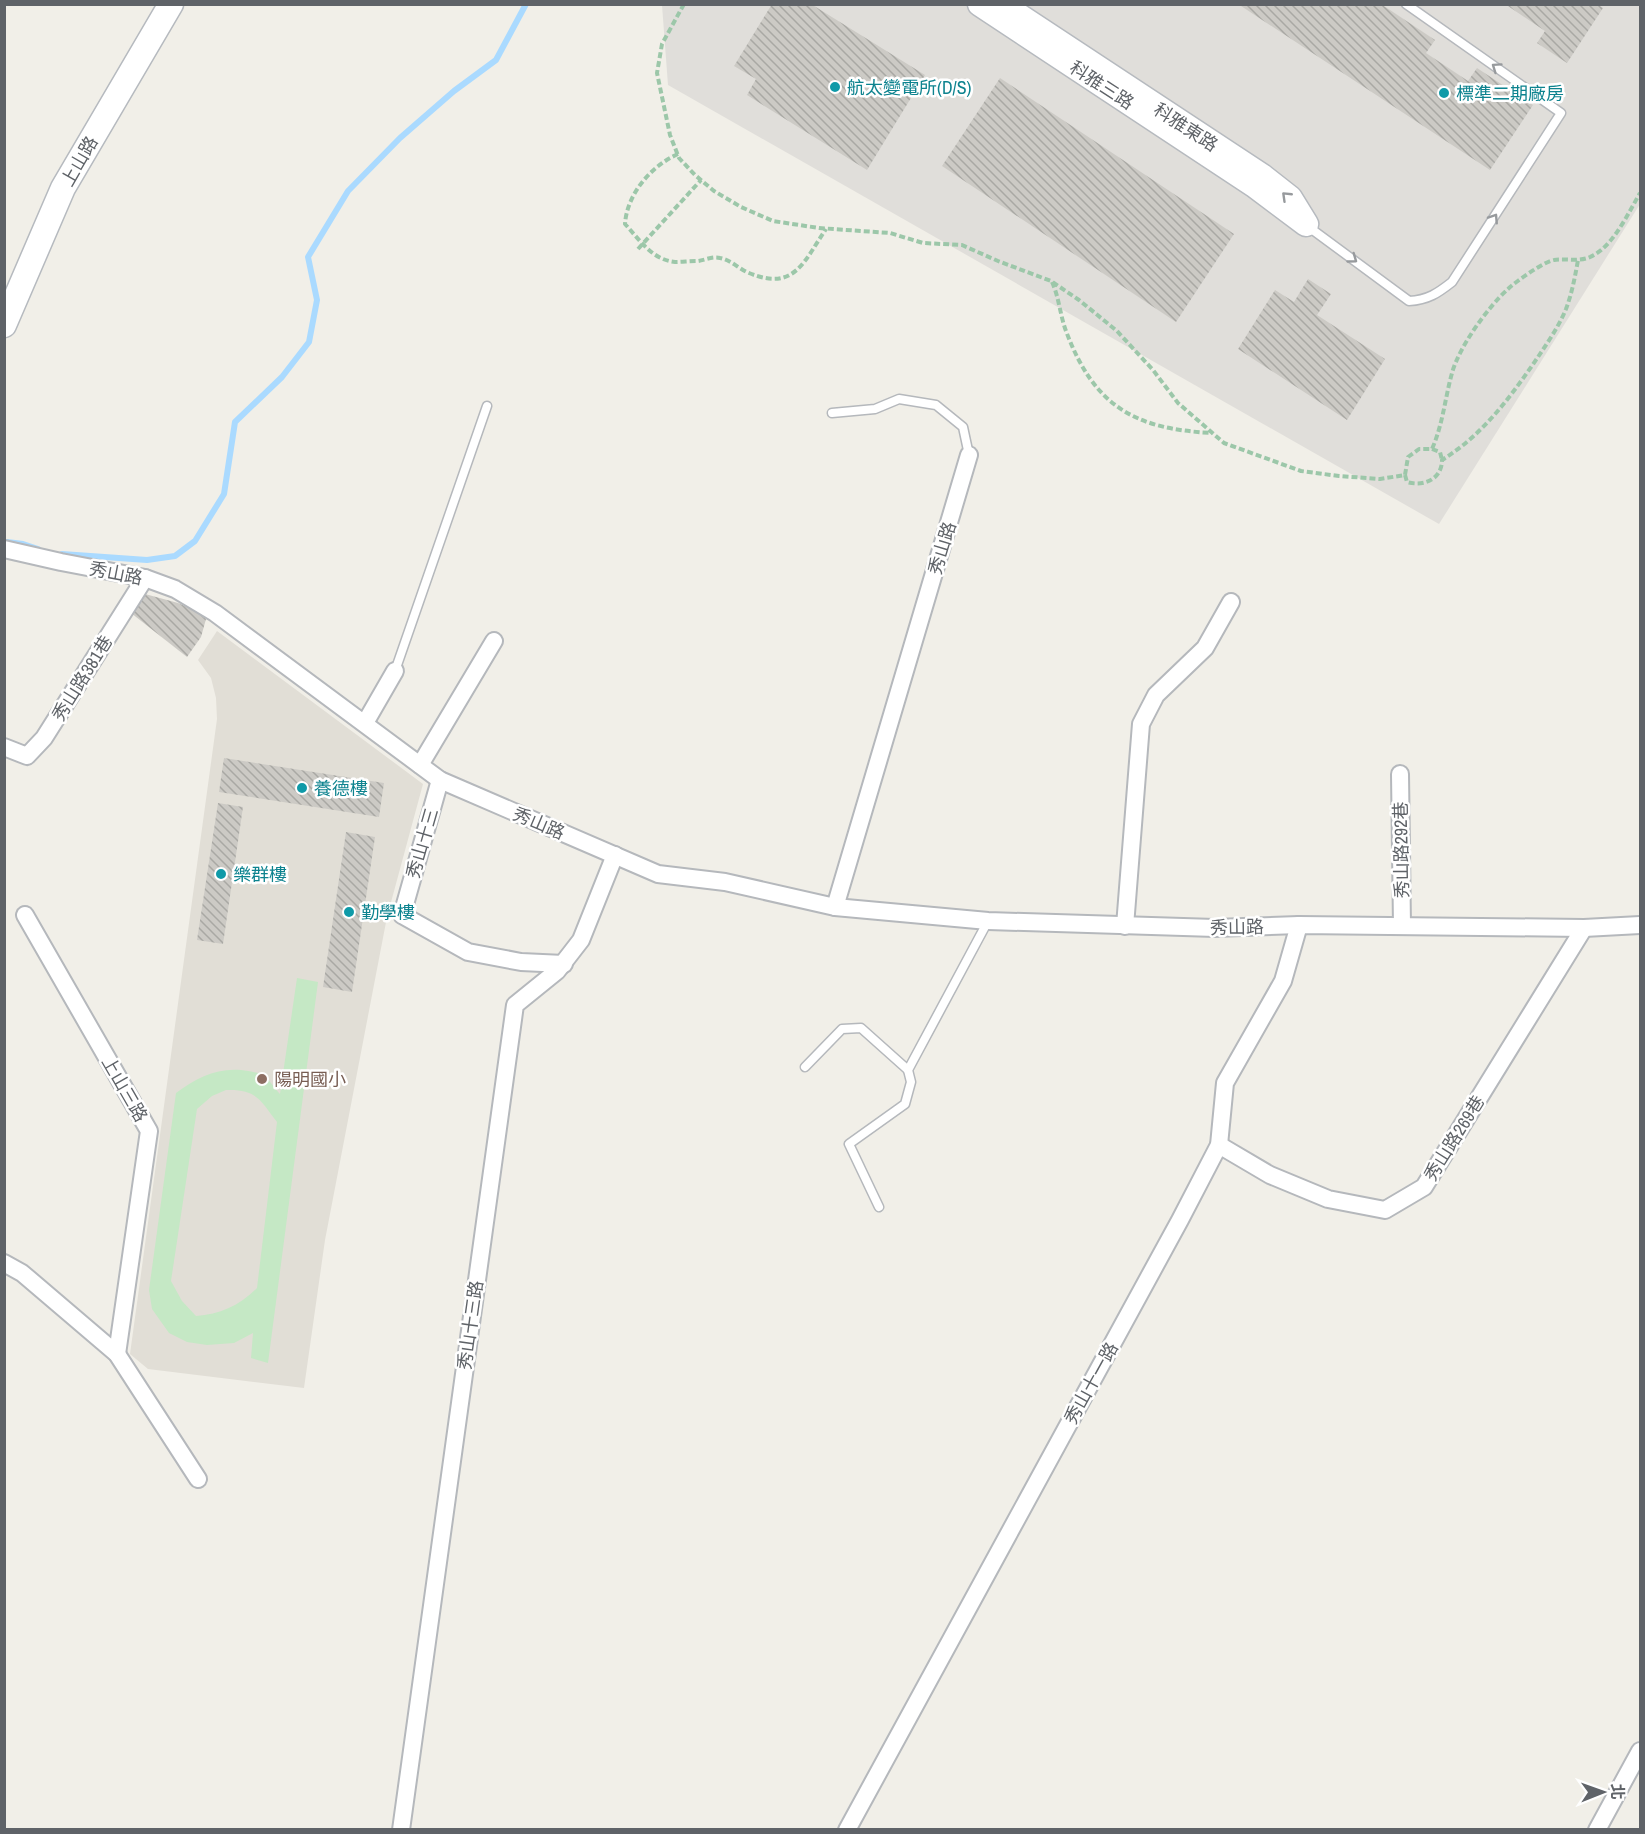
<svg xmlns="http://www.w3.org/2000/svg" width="1645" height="1834" font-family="'Archivo Narrow','Noto Sans TC',sans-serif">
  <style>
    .industrial { fill: #e0deda }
    .education { fill: #e1ded6 }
    .green { fill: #c5e8c5; fill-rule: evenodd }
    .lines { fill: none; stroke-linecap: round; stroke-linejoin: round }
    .stream { stroke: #aadaff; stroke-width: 6 }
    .building { fill: url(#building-back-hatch) }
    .lane-casing { stroke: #b5b8bc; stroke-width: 11 }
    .street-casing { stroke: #b5b8bc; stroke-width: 20 }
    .secondary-casing { stroke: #b6babf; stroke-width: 27 }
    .path { stroke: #9cc7a9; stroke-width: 4; stroke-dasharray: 6 3; stroke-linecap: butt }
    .lane { stroke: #fff; stroke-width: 8 }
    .street { stroke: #fff; stroke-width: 16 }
    .secondary { stroke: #fff; stroke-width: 24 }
    .oneway { stroke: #979a9d }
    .culture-dot { fill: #0f9aa8; stroke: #fff; stroke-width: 2 }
    .education-dot { fill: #8d6e63; stroke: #fff; stroke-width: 2 }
    .labels { text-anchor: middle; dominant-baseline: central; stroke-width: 5; stroke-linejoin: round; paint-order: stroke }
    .street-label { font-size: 18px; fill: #5f6368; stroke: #fff }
    .culture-label { font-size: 18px; fill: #0d838f; stroke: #fff; text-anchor: start }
    .education-label { font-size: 18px; fill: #785e54; stroke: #fff; text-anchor: start }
  </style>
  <defs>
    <pattern id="building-back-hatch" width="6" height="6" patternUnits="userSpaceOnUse" patternTransform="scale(1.5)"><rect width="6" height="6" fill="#cccac5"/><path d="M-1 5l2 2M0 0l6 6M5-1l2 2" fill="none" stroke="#a9a8a4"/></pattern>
  </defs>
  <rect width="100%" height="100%" fill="#f1efe8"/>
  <!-- industrial -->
  <polygon class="industrial" points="662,5 1640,5 1640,204 1439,524 668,85"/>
  <!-- education -->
  <polygon class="education" points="217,631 423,784 387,917 325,1240 304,1388 148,1369 130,1354 217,719 216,698 211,678 198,660"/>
  <!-- green -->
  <path class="green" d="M297 978 318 982 268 1363 251 1358 253 1333 234 1343 207 1345 187 1342 169 1333 152 1309 149 1290 176 1093C197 1078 215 1068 241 1070 248 1071 258 1072 264 1076 270 1080 275 1089 280 1094ZM226 1090C257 1089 260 1100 277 1122L257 1288C239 1306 220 1314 196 1316L182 1301 171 1281 197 1109 212 1096Z"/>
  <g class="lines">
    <!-- stream -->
    <g class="stream">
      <polyline points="7,542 23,544 38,549"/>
      <polyline points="62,554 147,560 175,556 195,541 224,494 235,422 282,377 309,342 317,300 308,257 348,191 400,138 454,91 496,60 526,4"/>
    </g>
  </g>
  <!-- building -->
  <g class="building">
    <polygon points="772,4 811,4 925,75 867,170 747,95 756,79 734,66"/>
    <polygon points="1238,4 1381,4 1435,40 1426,53 1468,81 1477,68 1533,105 1490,170"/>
    <polygon points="1505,4 1597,4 1603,8 1567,63 1537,43 1545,31"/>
    <polygon points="1000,78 1234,234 1176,322 942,166"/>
    <polygon points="1308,279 1331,294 1317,315 1385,359 1347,420 1238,349 1275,290 1294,302"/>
    <polygon points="145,594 178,603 192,609 206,619 201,637 187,657 131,613"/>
    <polygon points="224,758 384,783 379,817 219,792"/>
    <polygon points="218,803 243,807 223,944 197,940"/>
    <polygon points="346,832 375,837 352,992 323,987"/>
  </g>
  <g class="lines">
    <!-- lane casing -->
    <g class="lane-casing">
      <g id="lane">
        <path d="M1306 225 1409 301C1428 300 1438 293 1452 282L1561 113 1406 4"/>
        <polyline points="832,413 875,409 899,399 936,405 963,427 969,455"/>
        <polyline points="395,671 487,406"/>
        <polyline points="805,1067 842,1029 861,1028 908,1070"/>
        <polyline points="879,1207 849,1144 905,1104 911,1082 908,1070 988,921"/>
      </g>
    </g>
    <!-- street casing -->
    <g class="street-casing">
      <g id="street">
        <polyline points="4,549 61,562 145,578 175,589 215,613 440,780 658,874 725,882 835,907 988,921 1215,928 1299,925 1584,928 1640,925"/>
        <polyline points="365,723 395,671"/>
        <polyline points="4,747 27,756 44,738 145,578"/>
        <polyline points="420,765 494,641"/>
        <polyline points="1400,774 1402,926"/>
        <polyline points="440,780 402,915 468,952 521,962 564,964"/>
        <polyline points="835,907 969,455"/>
        <polyline points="25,915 149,1131 117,1354"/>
        <polyline points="1125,926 1141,724 1156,695 1205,648 1231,602"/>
        <polyline points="1219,1145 1270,1175 1328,1199 1385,1210 1424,1187 1584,928"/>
        <polyline points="4,1263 22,1273 117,1354 198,1479"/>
        <polyline points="401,1830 515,1005 557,971 581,940 615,855"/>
        <polyline points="847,1830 1180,1220 1219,1145 1225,1083 1283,981 1299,925"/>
        <polyline points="1597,1830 1640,1751"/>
      </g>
    </g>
    <!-- secondary casing -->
    <g class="secondary-casing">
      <g id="secondary">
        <polyline points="980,4 1254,185 1306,224 1290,198 1262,176 1001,4"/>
        <polyline points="4,325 63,188 171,4"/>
      </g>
    </g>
    <!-- path -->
    <g class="path">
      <path d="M684 4 662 44 657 73 670 135 679 158 695 175 714 191 741 207 773 221 819 228 890 233 923 243 962 245 998 261 1051 281 1079 300 1117 331 1153 370 1178 403 1224 443 1301 471 1339 476 1380 479 1405 475 1408 457 1419 449H1432C1443 424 1445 398 1452 373 1459 347 1488 307 1508 289 1515 282 1545 261 1554 260 1568 258 1581 263 1594 255 1614 244 1629 212 1640 193"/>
      <path d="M678 154C651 166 627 194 625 224 639 239 652 260 675 262 682 262 690 261 698 261 705 260 713 256 720 258 731 260 739 269 749 273 795 292 804 261 826 229"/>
      <polyline points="638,249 701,180"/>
      <path d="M1052 282C1059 297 1060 315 1066 331 1094 406 1134 429 1212 433"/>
      <polyline points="1432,449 1440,452 1442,460"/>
      <path d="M1405 475 1407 482C1424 487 1442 479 1442 460 1483 435 1512 395 1538 357 1548 342 1559 326 1566 309 1572 293 1575 277 1578 260"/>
    </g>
    <!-- lane -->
    <use href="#lane" class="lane"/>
    <!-- street -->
    <use href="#street" class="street"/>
    <!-- secondary -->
    <use href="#secondary" class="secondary"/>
  </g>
  <!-- one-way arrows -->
  <defs><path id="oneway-chevron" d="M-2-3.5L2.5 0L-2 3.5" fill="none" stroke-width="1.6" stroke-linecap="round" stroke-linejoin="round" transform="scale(1.5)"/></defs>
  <g class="oneway">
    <use href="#oneway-chevron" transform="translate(1496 67) rotate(-145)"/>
    <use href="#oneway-chevron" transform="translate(1286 196) rotate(-136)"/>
    <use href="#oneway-chevron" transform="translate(1494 218) rotate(-57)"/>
    <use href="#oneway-chevron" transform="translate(1353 259) rotate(36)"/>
  </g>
  <!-- markers -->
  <g class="culture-dot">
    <circle cx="835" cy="87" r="6"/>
    <circle cx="1444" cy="93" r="6"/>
    <circle cx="302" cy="788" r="6"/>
    <circle cx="221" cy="874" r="6"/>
    <circle cx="349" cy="912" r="6"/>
  </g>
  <circle class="education-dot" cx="262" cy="1079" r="6"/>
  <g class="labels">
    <!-- street labels -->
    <g class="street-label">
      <text transform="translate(1102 85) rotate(33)">科雅三路</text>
      <text transform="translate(1186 127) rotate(33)">科雅東路</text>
      <text transform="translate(79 161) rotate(-60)">上山路</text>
      <text transform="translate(942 548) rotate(-73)">秀山路</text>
      <text transform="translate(116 573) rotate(11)">秀山路</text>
      <text transform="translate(82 678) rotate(-58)">秀山路381巷</text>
      <text transform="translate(539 823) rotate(23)">秀山路</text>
      <text transform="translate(422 843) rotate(-74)">秀山十三</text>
      <text transform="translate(1401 850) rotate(-91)">秀山路292巷</text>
      <text transform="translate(1237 927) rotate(-1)">秀山路</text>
      <text transform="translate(125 1089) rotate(60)">上山三路</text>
      <text transform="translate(1454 1138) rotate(-58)">秀山路269巷</text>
      <text transform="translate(470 1325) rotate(-82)">秀山十三路</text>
      <text transform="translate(1091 1383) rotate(-61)">秀山十一路</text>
    </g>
    <!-- culture labels -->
    <g class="culture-label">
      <text x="847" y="87">航太變電所(D/S)</text>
      <text x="1456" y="93">標準二期廠房</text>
      <text x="314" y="788">養德樓</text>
      <text x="233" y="874">樂群樓</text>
      <text x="361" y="912">勤學樓</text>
    </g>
    <!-- education labels -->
    <g class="education-label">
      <text x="274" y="1079">陽明國小</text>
    </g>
  </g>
  <!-- border -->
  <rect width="1645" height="1834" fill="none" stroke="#5f6368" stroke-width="12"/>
  <!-- north arrow -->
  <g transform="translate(1603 1792) rotate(89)" stroke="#ffffff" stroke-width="4.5" paint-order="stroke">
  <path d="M0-4.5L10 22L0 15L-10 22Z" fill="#5f6368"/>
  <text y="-9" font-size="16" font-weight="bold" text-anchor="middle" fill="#5f6368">北</text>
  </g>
</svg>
